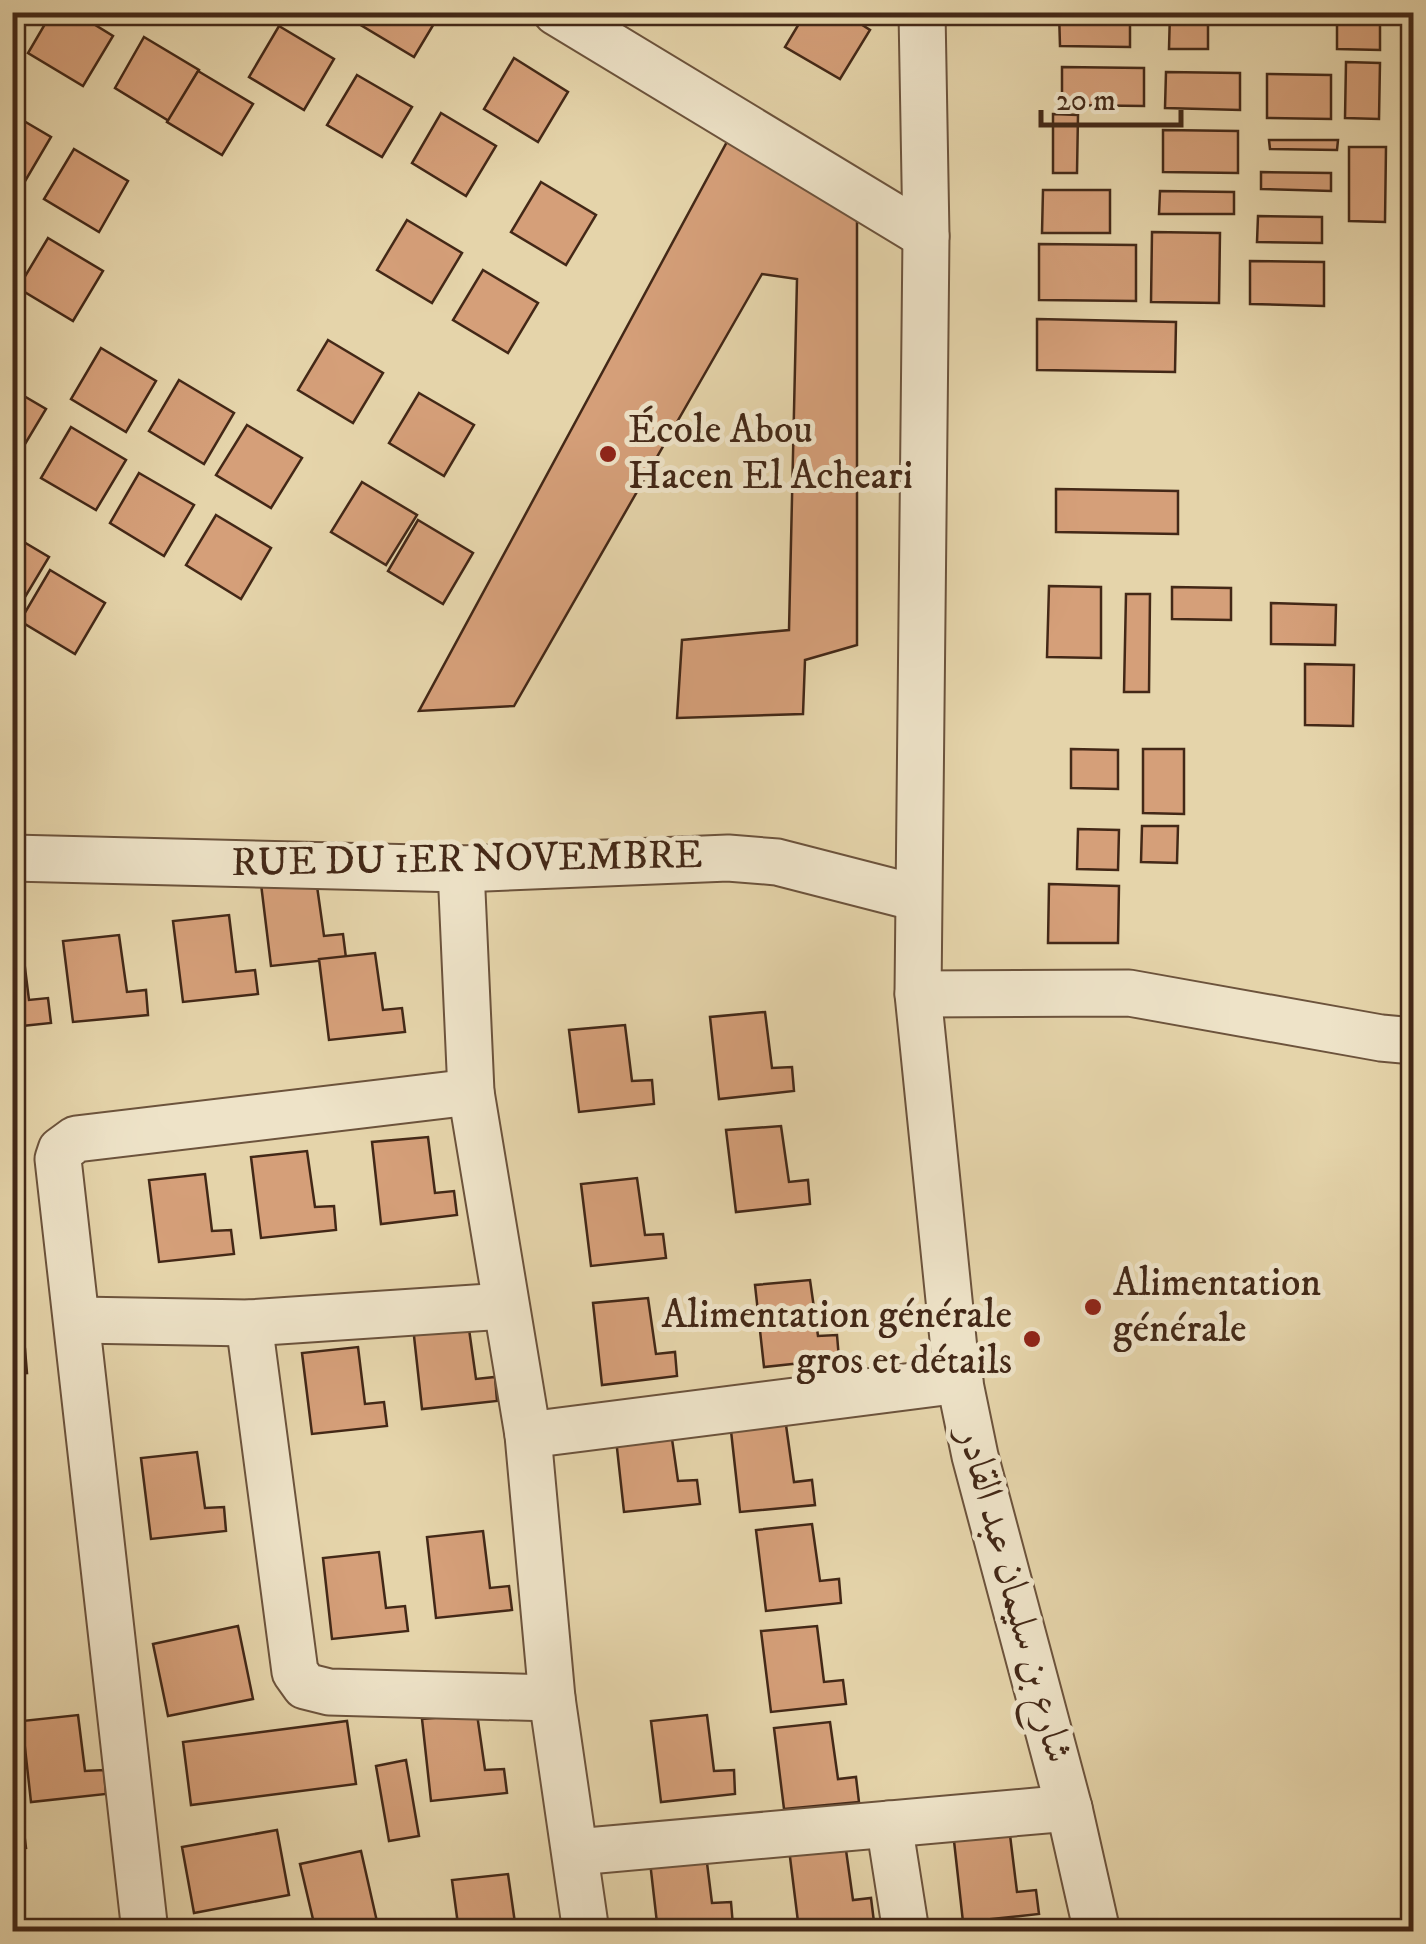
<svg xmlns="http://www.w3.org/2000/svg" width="1426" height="1944" font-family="'IM FELL DW Pica',Amiri,serif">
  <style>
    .building { fill: #d59f79; stroke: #432817; stroke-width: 2.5 }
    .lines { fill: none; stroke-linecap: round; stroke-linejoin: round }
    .minor-casing { stroke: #6c533c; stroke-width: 49 }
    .minor { stroke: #eee3c8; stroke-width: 45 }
    .poi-dot { fill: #8f2418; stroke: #eee3c8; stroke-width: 4 }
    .labels { text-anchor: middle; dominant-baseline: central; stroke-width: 10; stroke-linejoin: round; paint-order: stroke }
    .poi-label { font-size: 40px; fill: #432817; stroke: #eee3c8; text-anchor: start }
    .street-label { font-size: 40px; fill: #432817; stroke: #eee3c8 }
  </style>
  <rect width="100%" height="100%" fill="#e5d4aa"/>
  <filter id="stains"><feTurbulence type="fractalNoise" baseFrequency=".002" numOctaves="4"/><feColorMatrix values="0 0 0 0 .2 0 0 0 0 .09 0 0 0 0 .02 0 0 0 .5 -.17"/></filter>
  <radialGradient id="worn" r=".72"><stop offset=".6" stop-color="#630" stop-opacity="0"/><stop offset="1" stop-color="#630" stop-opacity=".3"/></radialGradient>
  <!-- building -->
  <g class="building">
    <polygon points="52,12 74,12 113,36 83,86 28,53"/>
    <polygon points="366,12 441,12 414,57 359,24"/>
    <polygon points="806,12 842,12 870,30 840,79 785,47"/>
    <polygon points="1059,12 1130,12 1130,47 1060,46"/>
    <polygon points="1170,12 1208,12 1208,49 1169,49"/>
    <polygon points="1337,12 1380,12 1380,50 1337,49"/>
    <polygon points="279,26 334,59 304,110 249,77"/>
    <polygon points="144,37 199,70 169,121 115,88"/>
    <polygon points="514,58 568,92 538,142 484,109"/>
    <polygon points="1346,62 1380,63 1379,119 1345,118"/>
    <polygon points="1062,67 1144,68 1144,106 1062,105"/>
    <polygon points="198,71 253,104 222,155 167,122"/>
    <polygon points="1166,72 1240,73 1240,110 1165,108"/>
    <polygon points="1267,74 1331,75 1331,119 1267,118"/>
    <polygon points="357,75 412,107 382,157 327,125"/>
    <polygon points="441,113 496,146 466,196 412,163"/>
    <polygon points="12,114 51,137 21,188 12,183"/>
    <polygon points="1053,114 1078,115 1077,173 1053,173"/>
    <polygon points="1163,130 1238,131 1238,173 1163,172"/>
    <polygon points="728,140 857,205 857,645 805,660 803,714 677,718 682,640 789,630 797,279 762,274 514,706 419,711"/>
    <polygon points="1269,140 1338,140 1337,150 1270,149"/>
    <polygon points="1349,147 1386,147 1385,222 1349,221"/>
    <polygon points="74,149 128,181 99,232 44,199"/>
    <polygon points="1261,172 1331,173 1331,191 1261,189"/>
    <polygon points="541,182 596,215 566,265 511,232"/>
    <polygon points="1043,190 1110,190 1110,233 1042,233"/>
    <polygon points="1160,191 1234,192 1234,214 1159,214"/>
    <polygon points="1258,216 1322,217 1322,243 1257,242"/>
    <polygon points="407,220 462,253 432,303 377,270"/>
    <polygon points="1152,232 1220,233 1219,303 1151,302"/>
    <polygon points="48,238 103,271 73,321 18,288"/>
    <polygon points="1039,244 1136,245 1136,301 1039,300"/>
    <polygon points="1250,261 1324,262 1324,306 1250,304"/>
    <polygon points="483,270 538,303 508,353 453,320"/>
    <polygon points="1037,319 1176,322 1175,372 1037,370"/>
    <polygon points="328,340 383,373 353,423 298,390"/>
    <polygon points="101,348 156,381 126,432 71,399"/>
    <polygon points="179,380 234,413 204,464 149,431"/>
    <polygon points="12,389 46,409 16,459 12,457"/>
    <polygon points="419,393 474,425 444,476 389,443"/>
    <polygon points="247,425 302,458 271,508 216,475"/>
    <polygon points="71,427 126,460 96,510 41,478"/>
    <polygon points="139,473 194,505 164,556 110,523"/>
    <polygon points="362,482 417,515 386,565 331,532"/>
    <polygon points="1056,489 1178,491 1178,534 1056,532"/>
    <polygon points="216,515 271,548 241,599 186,565"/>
    <polygon points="418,520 473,553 443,604 388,571"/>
    <polygon points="12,535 49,557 19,607 12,603"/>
    <polygon points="50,570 105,603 75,654 20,621"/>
    <polygon points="1049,586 1101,587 1101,658 1047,657"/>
    <polygon points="1172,587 1231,588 1231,620 1172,619"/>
    <polygon points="1126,594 1150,594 1149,692 1124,692"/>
    <polygon points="1271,603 1336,605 1335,645 1271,644"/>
    <polygon points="1305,664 1354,665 1353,726 1305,725"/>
    <polygon points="1071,749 1118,750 1118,789 1071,788"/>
    <polygon points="1143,749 1184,749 1184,814 1143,813"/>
    <polygon points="1142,826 1178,826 1177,863 1141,862"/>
    <polygon points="1078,829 1119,830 1118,870 1077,869"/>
    <polygon points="316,879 324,936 343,934 346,958 271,966 261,884"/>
    <polygon points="1049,884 1119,886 1118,943 1048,943"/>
    <polygon points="229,915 236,972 255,970 258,994 183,1002 173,921"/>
    <polygon points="119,935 127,992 146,990 148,1015 73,1022 63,941"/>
    <polygon points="22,944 29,1000 48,998 51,1023 12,1027 12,945"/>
    <polygon points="375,953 383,1010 402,1008 405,1032 329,1040 319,959"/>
    <polygon points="765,1012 772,1068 792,1067 794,1091 719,1099 710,1017"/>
    <polygon points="625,1025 632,1081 652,1080 654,1104 579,1112 569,1030"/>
    <polygon points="781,1126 789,1182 808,1180 810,1204 736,1212 726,1130"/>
    <polygon points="428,1137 435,1193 454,1191 457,1215 381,1224 372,1142"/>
    <polygon points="307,1151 315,1207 334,1206 336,1230 261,1238 251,1157"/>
    <polygon points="205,1174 212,1231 231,1230 234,1254 159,1262 149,1180"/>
    <polygon points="637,1178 645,1235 663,1234 666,1258 591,1266 581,1184"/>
    <polygon points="810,1280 818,1336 837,1335 839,1359 764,1367 755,1285"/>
    <polygon points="648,1298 656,1354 675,1352 677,1376 602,1385 593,1303"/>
    <polygon points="468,1322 476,1379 495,1377 497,1401 422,1409 413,1327"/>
    <polygon points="358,1347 365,1404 384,1402 387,1426 312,1434 302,1353"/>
    <polygon points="25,1349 27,1373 12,1374 12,1350"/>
    <polygon points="670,1425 678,1481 697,1480 700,1504 624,1512 615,1430"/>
    <polygon points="786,1425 794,1482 812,1480 815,1505 740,1512 731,1431"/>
    <polygon points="197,1452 205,1508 224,1507 226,1531 151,1539 141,1458"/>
    <polygon points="812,1524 820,1581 839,1579 841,1603 766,1611 756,1530"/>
    <polygon points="483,1531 490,1588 509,1586 512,1610 436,1618 427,1537"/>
    <polygon points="379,1552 386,1608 405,1606 408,1631 332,1639 323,1558"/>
    <polygon points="238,1626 253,1699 168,1716 153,1644"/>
    <polygon points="817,1626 824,1682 843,1680 846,1704 771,1712 761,1631"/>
    <polygon points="477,1714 485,1770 504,1769 507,1793 431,1801 422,1719"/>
    <polygon points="78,1715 85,1771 104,1770 106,1794 31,1802 22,1721"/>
    <polygon points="707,1715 714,1771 734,1770 735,1794 661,1802 651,1721"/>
    <polygon points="347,1721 356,1784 191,1805 183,1742"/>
    <polygon points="830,1722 838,1779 856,1777 859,1802 784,1809 774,1728"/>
    <polygon points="406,1760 419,1836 389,1841 376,1766"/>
    <polygon points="23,1824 26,1848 12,1850 12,1825"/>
    <polygon points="277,1830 289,1895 194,1913 182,1847"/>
    <polygon points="1010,1835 1017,1892 1036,1890 1039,1914 963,1922 954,1841"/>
    <polygon points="845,1843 853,1900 871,1898 874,1922 799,1930 789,1849"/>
    <polygon points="705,1847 712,1903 731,1902 733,1926 658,1932 649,1853"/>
    <polygon points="361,1851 378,1926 354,1932 316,1932 300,1864"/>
    <polygon points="508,1874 516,1930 535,1932 459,1932 452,1880"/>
  </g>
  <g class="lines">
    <!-- minor casing -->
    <g class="minor-casing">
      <g id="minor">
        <polyline points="556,12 926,236"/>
        <polyline points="922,12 926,236 918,994 955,1359 975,1456 1069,1808 1097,1932"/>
        <polyline points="12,858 461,869 728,858 777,862 917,898"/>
        <polyline points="461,869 471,1092 528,1435 552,1698 586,1932"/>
        <polyline points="918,994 1129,993 1381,1038 1414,1041"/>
        <polyline points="78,1320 249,1323 505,1306"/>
        <polyline points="249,1323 295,1672 305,1686 329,1692 552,1698"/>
        <polyline points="528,1435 960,1380"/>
        <polyline points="889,1824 906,1932"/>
        <polyline points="576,1852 1069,1808"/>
        <polyline points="145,1932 58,1159 61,1150 76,1139 471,1092"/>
      </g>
    </g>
    <!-- minor -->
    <use href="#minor" class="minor"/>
  </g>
  <!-- markers -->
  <g class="poi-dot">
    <circle cx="608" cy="454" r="10"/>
    <circle cx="1093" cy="1307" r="10"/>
    <circle cx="1032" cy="1339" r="10"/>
  </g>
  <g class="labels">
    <!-- poi labels -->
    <g class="poi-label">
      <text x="628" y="431">École Abou<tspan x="628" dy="46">Hacen El Acheari</tspan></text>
      <text x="1113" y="1284">Alimentation<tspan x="1113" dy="46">générale</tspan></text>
      <text x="1012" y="1316" text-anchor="end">Alimentation générale<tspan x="1012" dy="46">gros et détails</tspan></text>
    </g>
    <!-- street labels -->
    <g class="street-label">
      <text transform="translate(467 860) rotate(-1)">RUE DU 1ER NOVEMBRE</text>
      <text transform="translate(1014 1595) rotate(75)">شارع بن سليمان عبد القادر</text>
    </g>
  </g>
  <!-- margin -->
  <rect width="1426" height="1944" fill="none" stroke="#e5d4aa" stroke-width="50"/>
  <rect x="15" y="15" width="1396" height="1914" fill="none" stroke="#432817" stroke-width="5"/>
  <rect x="25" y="25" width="1376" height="1894" fill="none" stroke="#432817" stroke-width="2.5"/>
  <!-- scale -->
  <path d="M1041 110v15h140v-15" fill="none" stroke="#432817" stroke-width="5"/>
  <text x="1056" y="110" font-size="30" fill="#432817" stroke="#eee3c8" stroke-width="8" paint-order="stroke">20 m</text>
  <rect width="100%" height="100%" filter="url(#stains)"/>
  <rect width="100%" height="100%" fill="url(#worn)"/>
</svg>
